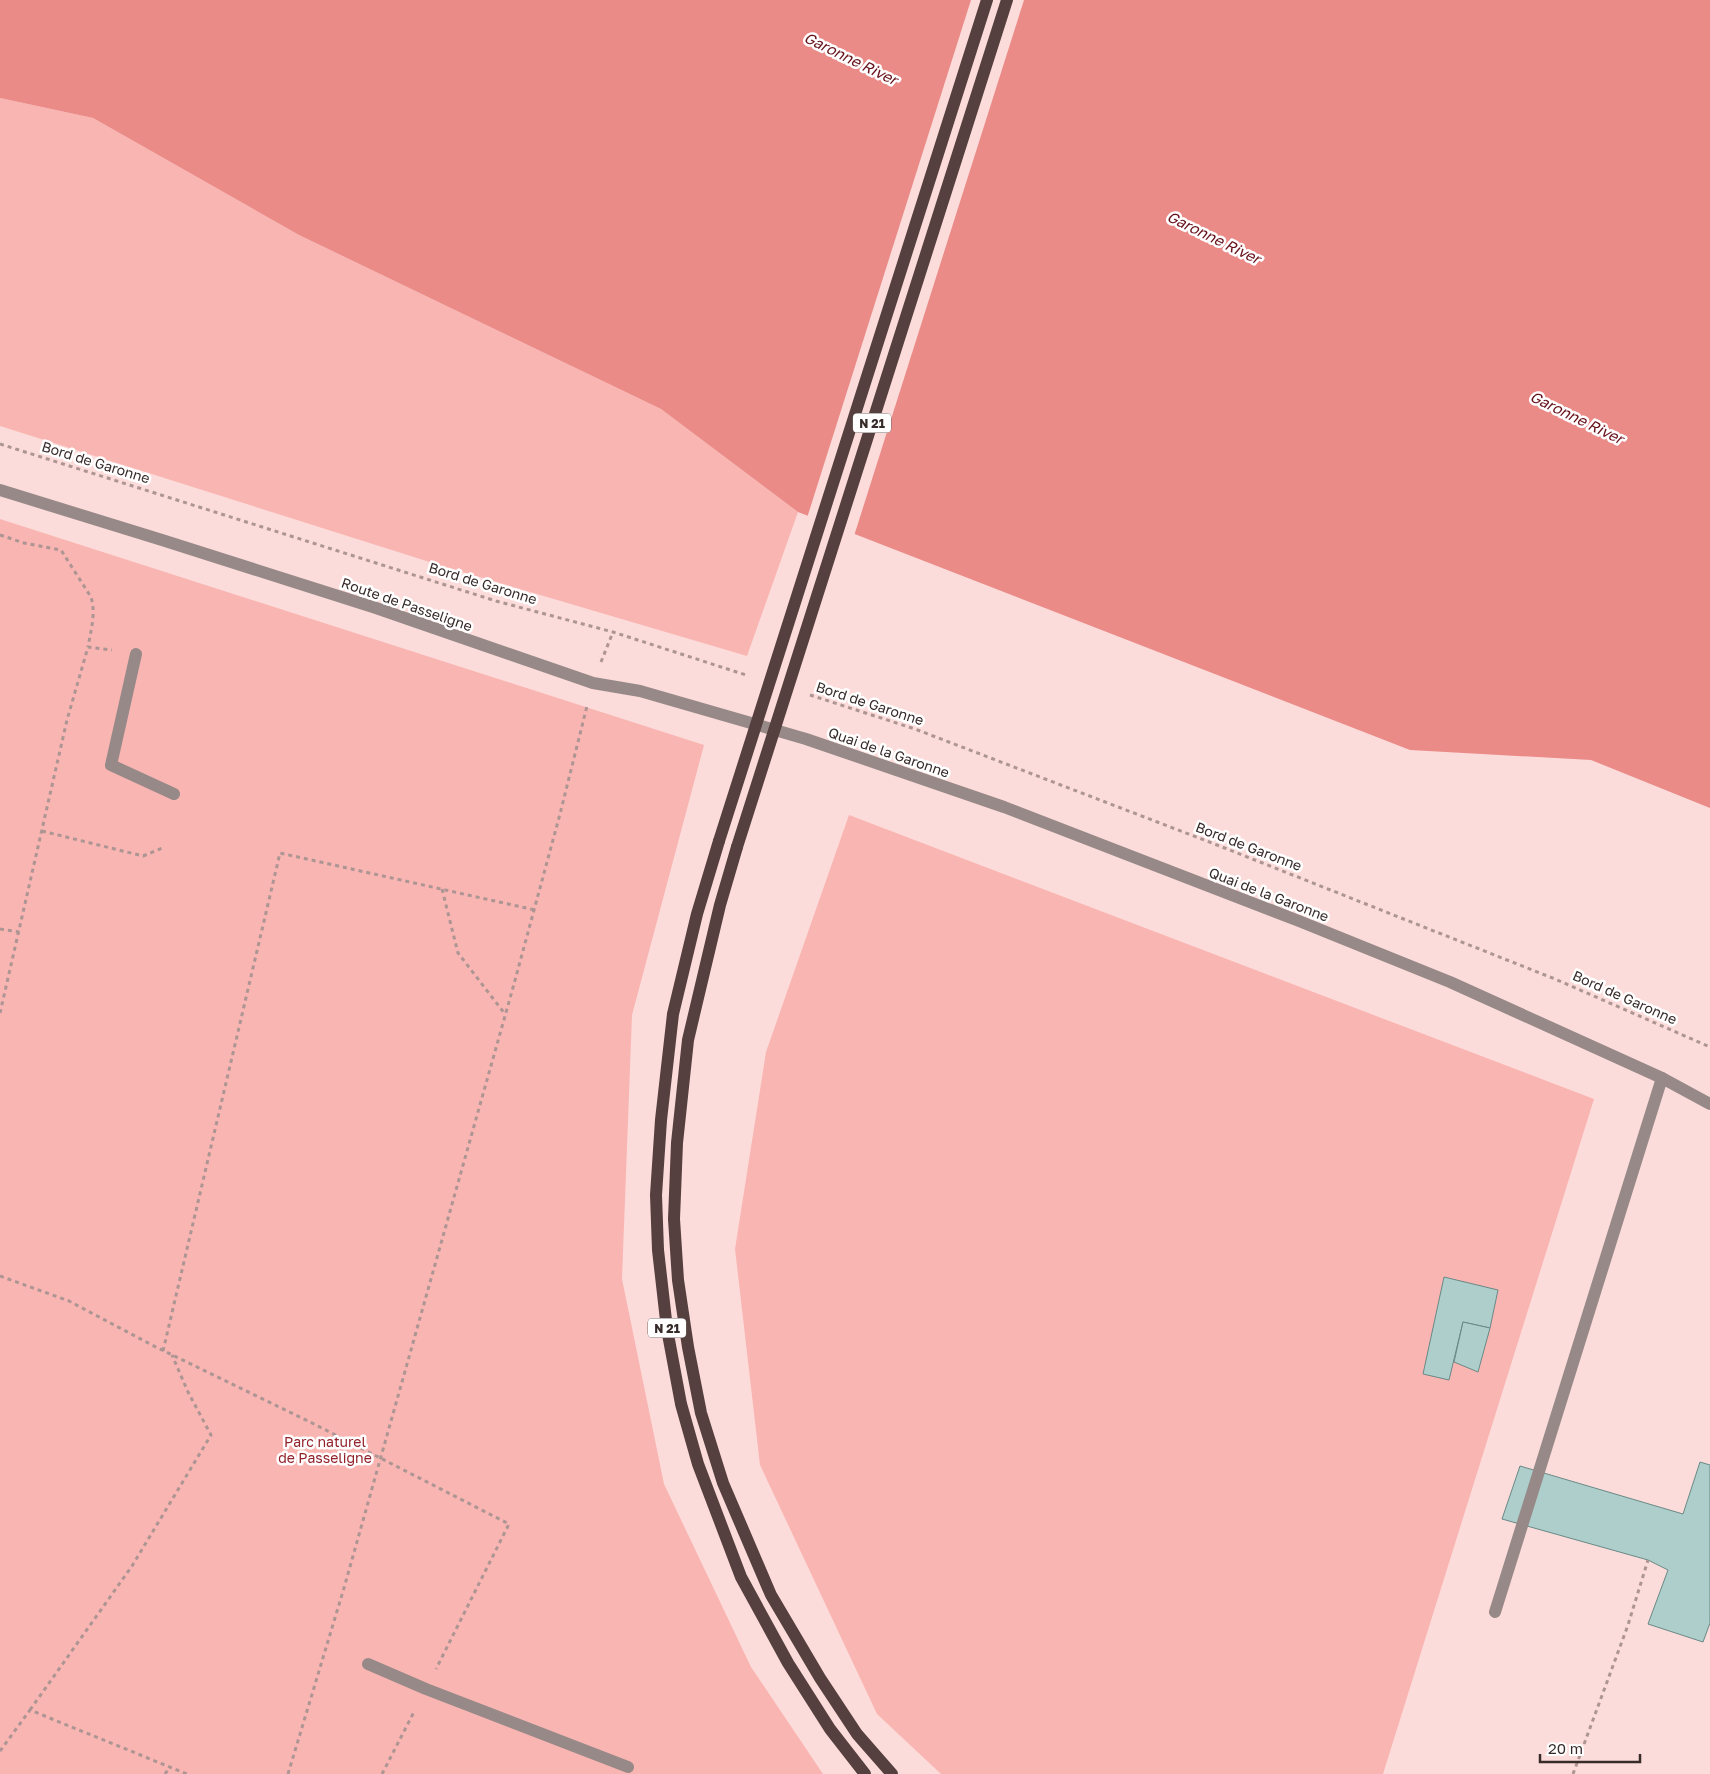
<svg xmlns="http://www.w3.org/2000/svg" width="1710" height="1774" font-family="'Golos Text',sans-serif">
  <style>
    .green { fill: #f9b5b2 }
    .water { fill: #ea8b88 }
    .pier { fill: #fcdcda }
    .building { fill: #adcecb; stroke: #698986 }
    .lines { fill: none; stroke-linecap: round; stroke-linejoin: round }
    .path { stroke: #ad9593; stroke-width: 3; stroke-dasharray: 4 4; stroke-linecap: butt }
    .minor { stroke: #968988; stroke-width: 12 }
    .major { stroke: #56403f; stroke-width: 12 }
    .major-bridge { stroke: #56403f; stroke-width: 12 }
    .labels { text-anchor: middle; dominant-baseline: central; stroke-width: 5; stroke-linejoin: round; paint-order: stroke }
    .shield { fill: #fff; stroke: #736b6a; stroke-width: 1 }
    .shield-label { font-size: 12px; font-weight: bold; fill: #372b2a }
    .street-label { font-size: 14px; fill: #372b2a; stroke: #fff }
    .park-label { font-size: 14px; fill: #91212a; stroke: #fff }
    .water-label { font-size: 15px; font-style: italic; fill: #661119; stroke: #fff }
  </style>
  <rect width="100%" height="100%" fill="#fcdcda"/>
  <!-- green -->
  <g class="green">
    <polygon points="0,98 93,118 299,235 661,409 798,512 747,656 439,565 0,426"/>
    <polygon points="0,519 704,745 632,1015 622,1279 664,1484 751,1667 823,1774 0,1774"/>
    <polygon points="849,815 1594,1099 1383,1774 941,1774 877,1714 760,1465 735,1249 766,1052"/>
  </g>
  <!-- water -->
  <polygon class="water" points="0,0 1710,0 1710,808 1591,760 1410,750 798,512 661,409 299,235 93,118 0,98"/>
  <!-- pier -->
  <polygon class="pier" points="971,0 1024,0 854,536 807,518"/>
  <!-- building -->
  <g class="building">
    <polygon points="1444,1277 1498,1290 1490,1328 1463,1322 1449,1380 1423,1374"/>
    <polygon points="1463,1322 1490,1328 1478,1372 1454,1362"/>
    <polygon points="1700,1462 1710,1465 1710,1623 1703,1642 1648,1624 1668,1570 1648,1560 1502,1519 1520,1466 1683,1514"/>
  </g>
  <g class="lines">
    <!-- path -->
    <g class="path">
      <polyline points="0,444 496,601 613,632 746,675"/>
      <path d="M0 535 24 543 61 550 91 597C96 613 91 630 88 647"/>
      <polyline points="601,662 613,632"/>
      <polyline points="810,695 915,729 1212,843 1555,979 1710,1047"/>
      <polyline points="42,831 143,856 165,847"/>
      <polyline points="442,889 458,953 505,1014"/>
      <polyline points="0,929 19,932"/>
      <polyline points="0,1013 67,720 88,647 112,650"/>
      <polyline points="0,1276 69,1301 152,1345 314,1424 509,1524 436,1669"/>
      <polyline points="163,1351 280,853 535,910"/>
      <polyline points="30,1710 132,1566 211,1435 188,1392 172,1355"/>
      <polyline points="0,1751 30,1710 187,1774"/>
      <polyline points="165,1774 170,1767"/>
      <polyline points="288,1774 344,1588 514,984 560,814 587,706"/>
      <polyline points="382,1774 415,1710"/>
      <polyline points="1573,1774 1628,1625 1648,1560"/>
    </g>
    <!-- minor -->
    <g class="minor">
      <polyline points="0,490 162,540 376,608 593,683 640,691 806,739 1004,807 1299,921 1450,982 1662,1078 1710,1104"/>
      <polyline points="136,654 111,765 174,794"/>
      <polyline points="1495,1612 1662,1078"/>
      <polyline points="368,1664 426,1689 628,1767"/>
    </g>
    <!-- major -->
    <g class="major">
      <polyline points="719,841 697,914 673,1014 661,1120 656,1195 658,1250 667,1329 681,1404 698,1464 741,1577 788,1663 830,1729 865,1774"/>
      <polyline points="737,847 720,905 688,1040 677,1143 674,1219 678,1280 688,1347 701,1413 723,1483 771,1595 820,1678 857,1734 892,1774"/>
    </g>
    <!-- major-bridge -->
    <g class="major-bridge">
      <polyline points="719,841 987,0"/>
      <polyline points="737,847 1007,0"/>
    </g>
  </g>
  <g class="labels">
    <!-- shield labels -->
    <g class="shield">
      <rect x="853" y="413.5" width="38" height="19" rx="4"/>
      <rect x="648" y="1318.5" width="38" height="19" rx="4"/>
    </g>
    <g class="shield-label">
      <text x="872" y="423">N 21</text>
      <text x="667" y="1328">N 21</text>
    </g>
    <!-- street labels -->
    <g class="street-label">
      <text transform="translate(96 462) rotate(17)">Bord de Garonne</text>
      <text transform="translate(483 583) rotate(17)">Bord de Garonne</text>
      <text transform="translate(407 604) rotate(19)">Route de Passeligne</text>
      <text transform="translate(870 703) rotate(18)">Bord de Garonne</text>
      <text transform="translate(889 752) rotate(19)">Quai de la Garonne</text>
      <text transform="translate(1249 846) rotate(21)">Bord de Garonne</text>
      <text transform="translate(1269 894) rotate(21)">Quai de la Garonne</text>
      <text transform="translate(1625 997) rotate(24)">Bord de Garonne</text>
    </g>
    <!-- park labels -->
    <g class="park-label">
      <text x="325" y="1441">Parc naturel<tspan x="325" dy="16">de Passeligne</tspan></text>
    </g>
    <!-- water labels -->
    <g class="water-label">
      <text transform="translate(851 58) rotate(26)">Garonne River</text>
      <text transform="translate(1214 237) rotate(26)">Garonne River</text>
      <text transform="translate(1577 417) rotate(26)">Garonne River</text>
    </g>
  </g>
  <!-- scale -->
  <path d="M1540 1754v8h100v-8" fill="none" stroke="#372b2a" stroke-width="2.5"/>
  <text x="1548" y="1754" font-size="15" fill="#372b2a" stroke="#ffffff" stroke-width="4" paint-order="stroke">20 m</text>
</svg>
